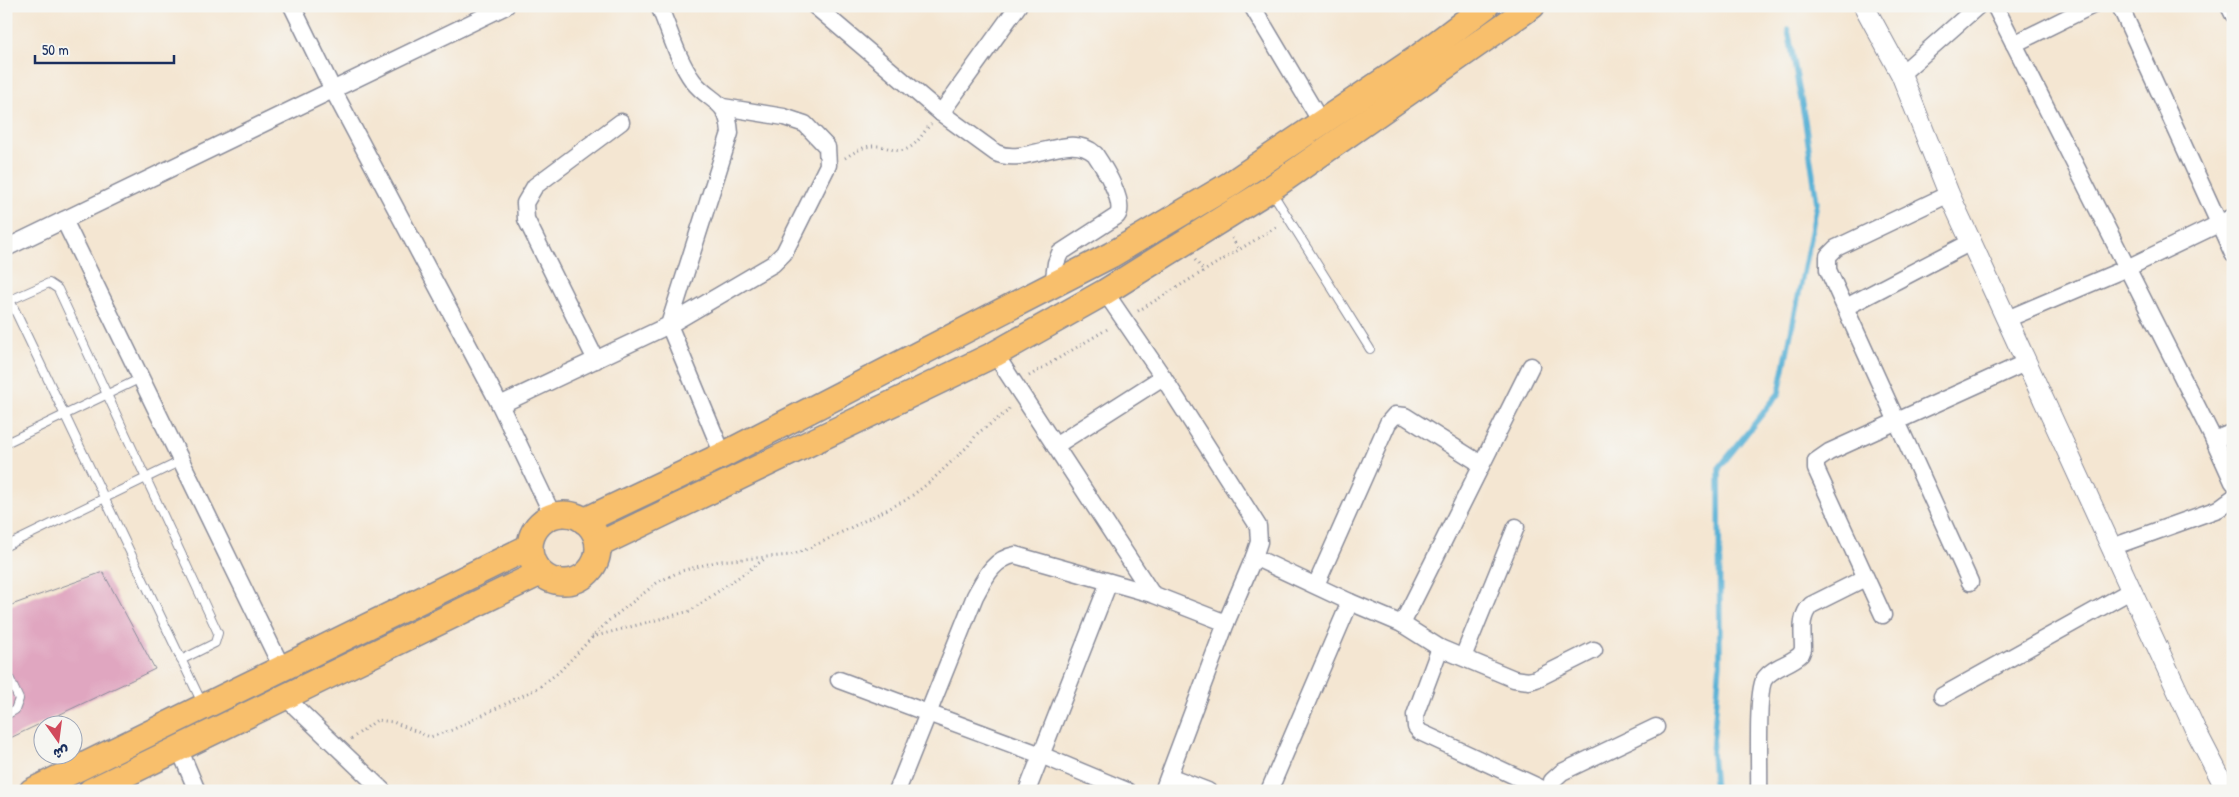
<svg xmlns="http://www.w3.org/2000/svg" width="2239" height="797" font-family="'Patrick Hand','Playpen Sans Arabic',sans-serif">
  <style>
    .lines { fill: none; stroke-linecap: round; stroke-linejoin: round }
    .stream { stroke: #58b1d5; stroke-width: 5.5 }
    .building { fill: #e0a6c0 }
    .service-casing { stroke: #888a98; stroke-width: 10 }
    .minor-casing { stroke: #888a98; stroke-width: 19 }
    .tertiary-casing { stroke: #888a98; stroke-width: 22 }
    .primary-casing { stroke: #888a98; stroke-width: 28 }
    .path { stroke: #888a98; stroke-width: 3; stroke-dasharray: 1 4; stroke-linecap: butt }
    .service { stroke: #fff; stroke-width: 8 }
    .minor { stroke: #fff; stroke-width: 16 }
    .tertiary { stroke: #fff; stroke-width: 20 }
    .primary { stroke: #f8bf6c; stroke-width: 25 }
  </style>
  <rect width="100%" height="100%" fill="#f6f6f2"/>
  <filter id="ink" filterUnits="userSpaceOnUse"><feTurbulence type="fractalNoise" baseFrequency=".02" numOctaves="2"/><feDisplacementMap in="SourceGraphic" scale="10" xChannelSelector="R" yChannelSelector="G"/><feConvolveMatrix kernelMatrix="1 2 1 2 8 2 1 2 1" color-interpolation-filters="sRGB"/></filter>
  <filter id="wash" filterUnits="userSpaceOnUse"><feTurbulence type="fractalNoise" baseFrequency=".0096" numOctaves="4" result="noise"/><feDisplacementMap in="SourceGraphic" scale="20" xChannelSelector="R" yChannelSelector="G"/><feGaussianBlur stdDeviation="1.12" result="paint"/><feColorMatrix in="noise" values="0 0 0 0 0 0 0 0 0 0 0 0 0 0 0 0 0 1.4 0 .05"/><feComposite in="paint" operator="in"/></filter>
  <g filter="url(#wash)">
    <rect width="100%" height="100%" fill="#f4e6d2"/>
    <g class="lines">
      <!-- stream -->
      <polyline class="stream" points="1715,791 1712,753 1720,664 1719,468 1779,393 1817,203 1805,121 1788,30"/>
    </g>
    <g id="blocks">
      <!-- building -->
      <polygon class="building" points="103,572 155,669 6,740 6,607"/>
    </g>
  </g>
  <g filter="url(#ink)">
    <use href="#blocks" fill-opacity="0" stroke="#888a98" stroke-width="1"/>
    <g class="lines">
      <!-- service casing -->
      <g class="service-casing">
        <g id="service">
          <polyline points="1272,192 1370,349"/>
          <polyline points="10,300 203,705"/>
          <polyline points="6,302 49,283 58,289 218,633 215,643 181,660"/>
          <polyline points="6,443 141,378"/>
          <polyline points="6,546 181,461"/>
          <polyline points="6,671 19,699 15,710 6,715"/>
        </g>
      </g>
      <!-- minor casing -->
      <g class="minor-casing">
        <g id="minor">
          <polyline points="292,6 333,90 500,405 553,516"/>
          <path d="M659 6C669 29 678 61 693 81 710 103 728 99 730 133L669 325 723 455"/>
          <path d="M815 6 941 113 996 153C1027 167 1070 130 1095 154 1103 166 1127 204 1117 216L1060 253 1056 263 1053 285"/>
          <polyline points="1252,6 1321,122"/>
          <polyline points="1995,6 2214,440 2233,482"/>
          <polyline points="2120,6 2233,254"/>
          <polyline points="2229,6 2233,14"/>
          <polyline points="2014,44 2091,6"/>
          <polyline points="1901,74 1978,6"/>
          <polyline points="941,113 1018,6"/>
          <polyline points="1949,194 1836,248 1828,256 1828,270 1970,582"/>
          <polyline points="64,220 282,668"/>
          <polyline points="6,248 506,6"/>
          <polyline points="1105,292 1163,377 1258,526 1259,542 1254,557 1226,623 1163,791"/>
          <polyline points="1846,307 1971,242"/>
          <polyline points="2007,319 2127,268 2233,217"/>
          <polyline points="995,354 1152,594"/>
          <polyline points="596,360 526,219 525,203 535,186 621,122"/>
          <polyline points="500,405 669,325 773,264 784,253 828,165 827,147 805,124 784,117 723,107"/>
          <polyline points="2214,440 2233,432"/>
          <polyline points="1055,446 1163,377"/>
          <polyline points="2112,547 2218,509 2233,498"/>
          <polyline points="1254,557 1350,602 1402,624 1440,648 1514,679 1529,681 1536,679 1594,650"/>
          <polyline points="1316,585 1388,423 1395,415 1405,416 1481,464"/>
          <polyline points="1883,615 1816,469 1816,461 1829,452 2027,362"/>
          <polyline points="1402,624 1531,366"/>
          <polyline points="1440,648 1415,715 1416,727 1420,732 1547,791"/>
          <polyline points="1463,657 1516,527"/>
          <polyline points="839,680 1041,755 1127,791"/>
          <polyline points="1942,696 2132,590"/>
          <polyline points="285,697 383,791"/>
          <polyline points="179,748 197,791"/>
          <polyline points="1169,776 1208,791"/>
          <path d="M897 791 975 596C985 578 993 559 1015 555L1152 594 1226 623"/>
          <polyline points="1027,791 1109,582"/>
          <polyline points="1269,791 1350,602"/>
          <polyline points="1552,791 1552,781 1562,772 1656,727"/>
          <path d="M1759 791C1760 772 1756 689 1765 678 1773 667 1791 664 1801 654L1803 649C1803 633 1799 617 1811 605L1865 578"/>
        </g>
      </g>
      <!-- tertiary casing -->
      <g class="tertiary-casing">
        <polyline id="tertiary" points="1864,6 1901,74 1949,194 2195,729 2227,791"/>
      </g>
      <!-- primary casing -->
      <g class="primary-casing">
        <g id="primary">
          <circle cx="564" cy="548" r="34"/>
          <polyline points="584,521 723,455 1111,255 1229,185 1420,56 1486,6"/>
          <polyline points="598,545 995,354 1105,292 1270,189 1532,6"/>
          <polyline points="32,791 529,547"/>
          <polyline points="91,791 540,573"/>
        </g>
      </g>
      <!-- path -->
      <g class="path">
        <path d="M845 158C855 152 864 145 877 146 888 146 896 154 907 149 918 144 923 132 931 124"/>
        <polyline points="1232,238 1239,250"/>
        <polyline points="1195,260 1204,271"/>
        <polyline points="1138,311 1278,226"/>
        <polyline points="1029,376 1109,328"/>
        <polyline points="592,637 690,611 766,558"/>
        <polyline points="351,739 377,720 393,722 430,737 452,730 538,688 559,672 607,622 658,582 681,571 719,561 791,555 810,548 906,500 930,482 968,446 978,433 1008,411 1010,406"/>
      </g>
      <!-- service -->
      <use href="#service" class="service"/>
      <!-- minor -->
      <use href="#minor" class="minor"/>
      <!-- tertiary -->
      <use href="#tertiary" class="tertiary"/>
      <!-- primary -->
      <use href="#primary" class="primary"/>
    </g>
  </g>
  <!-- margin -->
  <rect width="2239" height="797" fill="none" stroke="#f6f6f2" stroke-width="25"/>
  <!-- north arrow -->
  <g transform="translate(58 740) rotate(166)"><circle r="24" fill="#f6f6f2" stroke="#9ea6b7"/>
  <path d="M0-4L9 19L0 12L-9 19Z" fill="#d1495b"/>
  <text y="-8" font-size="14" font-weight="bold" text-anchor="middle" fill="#1b2f5e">ش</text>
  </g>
  <!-- scale -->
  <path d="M35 55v8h139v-8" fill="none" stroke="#1b2f5e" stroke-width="2.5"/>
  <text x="42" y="55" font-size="15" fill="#1b2f5e" stroke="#f6f6f2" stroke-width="4" paint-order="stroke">50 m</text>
</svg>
